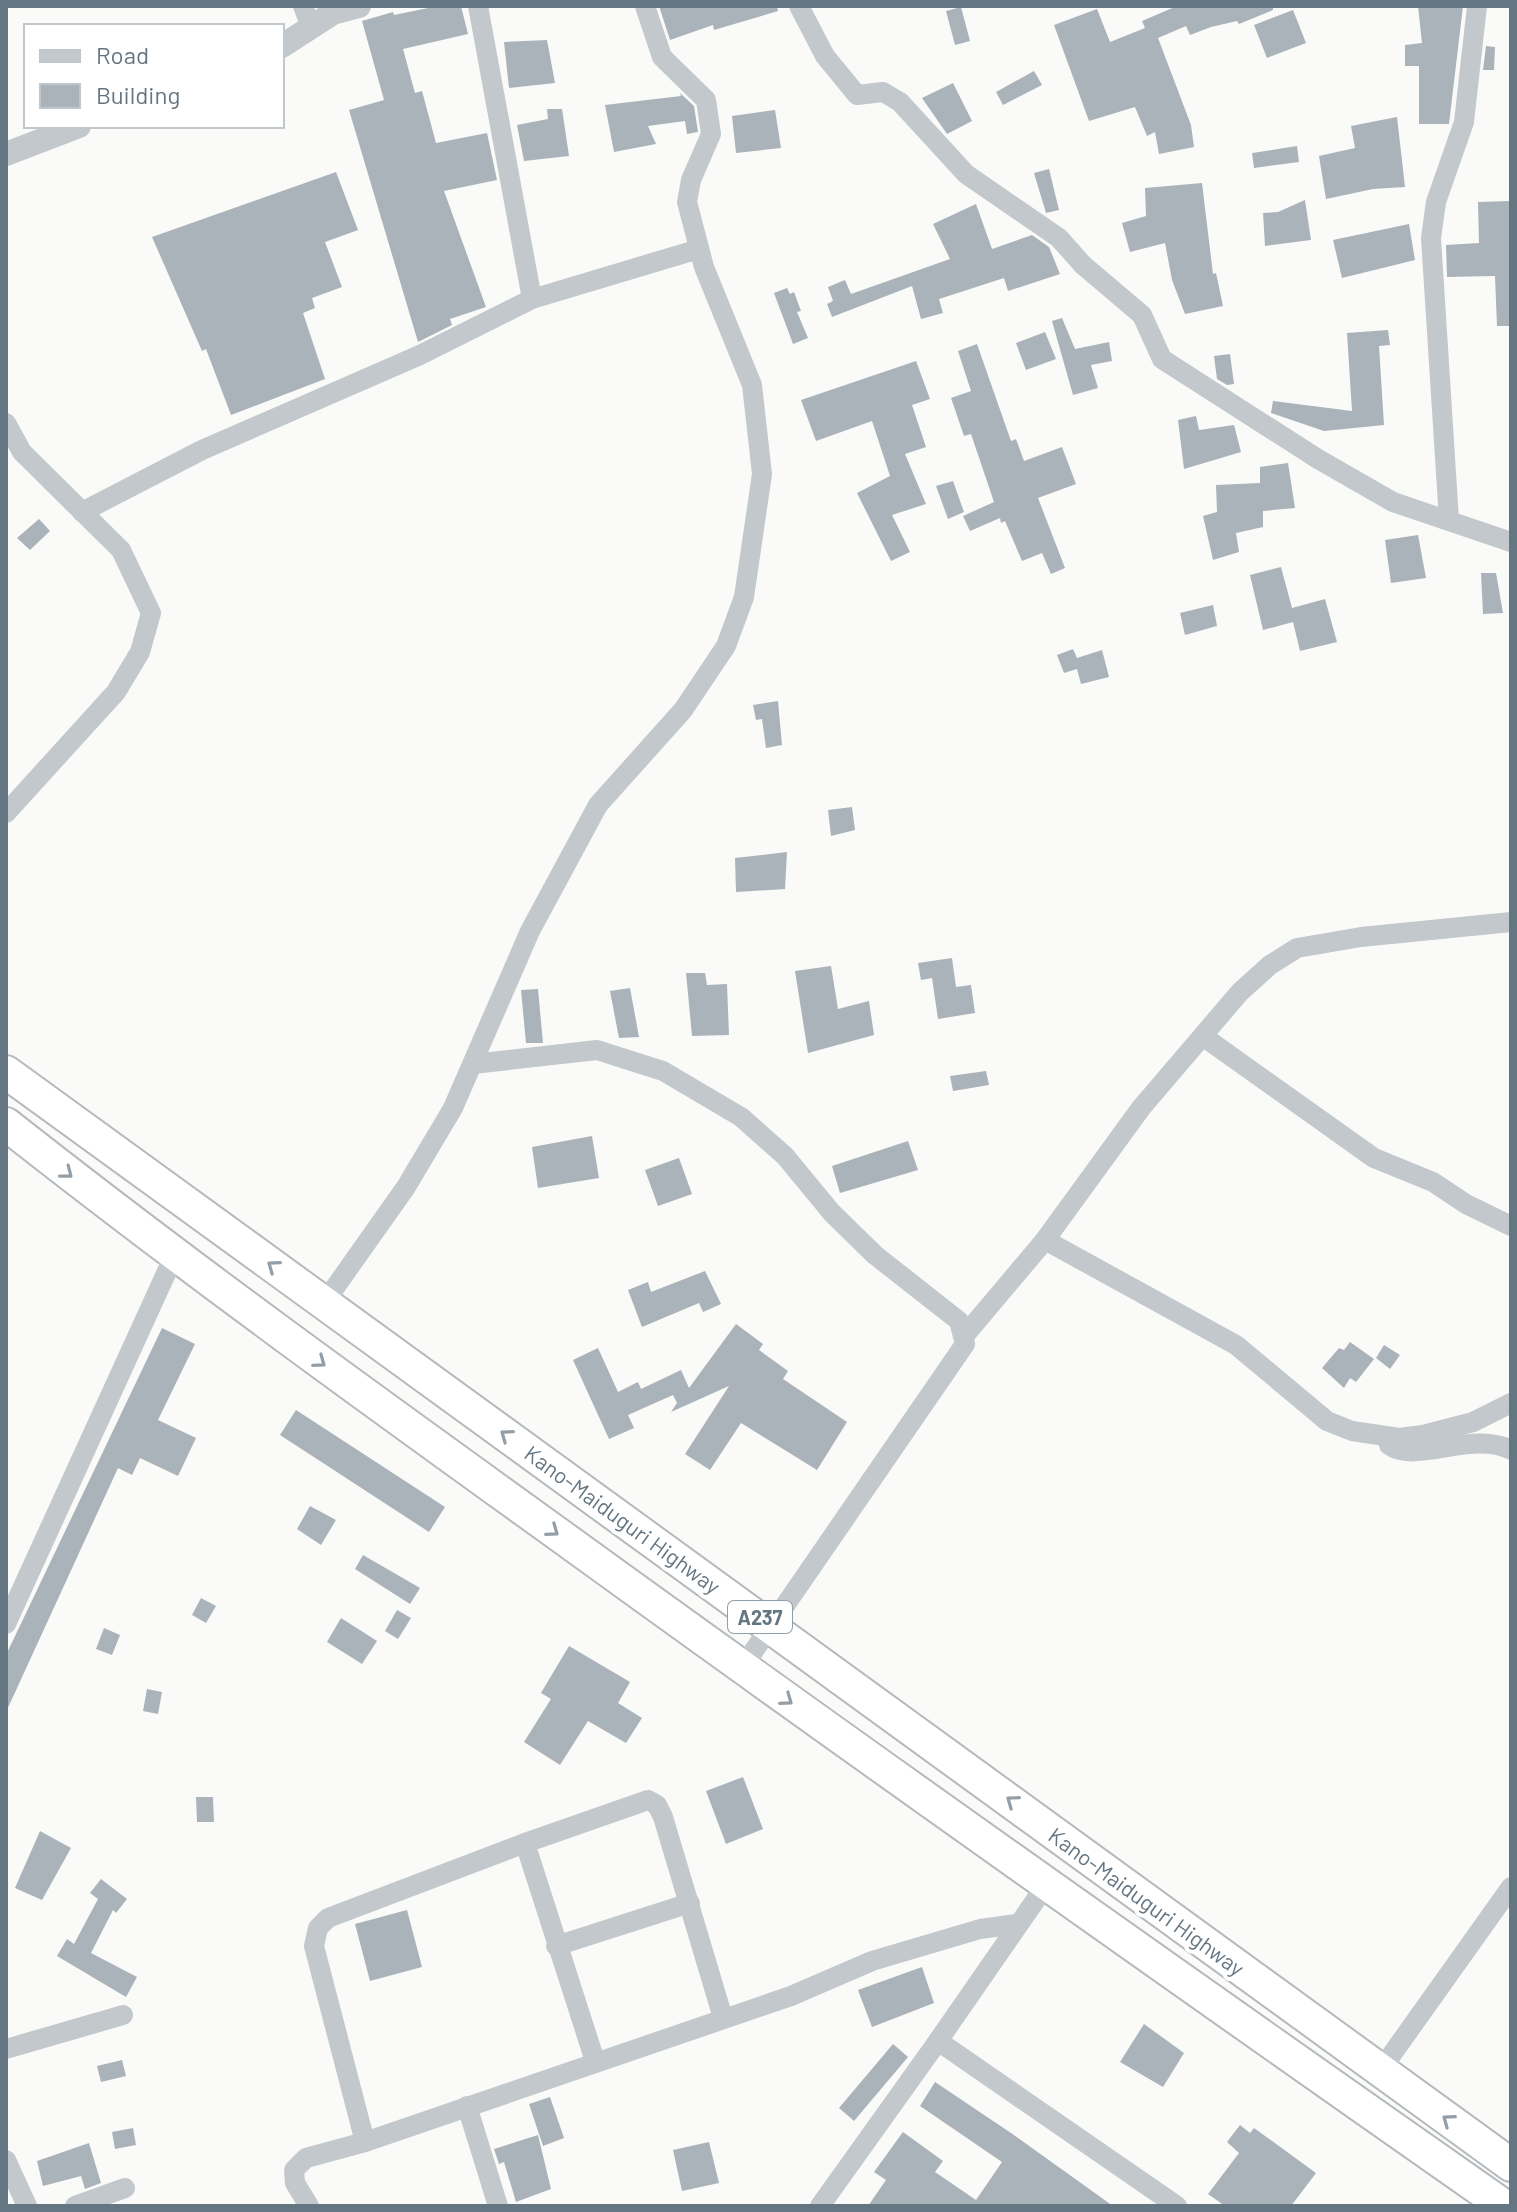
<svg xmlns="http://www.w3.org/2000/svg" width="1517" height="2212" font-family="Barlow,sans-serif">
  <style>
    .building { fill: #aab3b9 }
    .lines { fill: none; stroke-linecap: round; stroke-linejoin: round }
    .trunk-casing { stroke: #b4b9bd; stroke-width: 36 }
    .minor { stroke: #c3c8cc; stroke-width: 20 }
    .tertiary { stroke: #c3c8cc; stroke-width: 24 }
    .trunk { stroke: #fff; stroke-width: 32 }
    .oneway { stroke: #939fa8 }
    .labels { text-anchor: middle; dominant-baseline: central; stroke-width: 8; stroke-linejoin: round; paint-order: stroke }
    .shield { fill: #fff; stroke: #939fa8; stroke-width: 2 }
    .shield-label { font-size: 20px; font-weight: bold; fill: #657683 }
    .street-label { font-size: 22px; fill: #657683; stroke: #fff }
  </style>
  <rect width="100%" height="100%" fill="#fafaf8"/>
  <!-- building -->
  <g class="building">
    <polygon points="438,6 461,6 468,34 403,49 415,93 422,91 436,143 487,133 497,180 444,191 486,307 450,319 452,325 418,342 349,110 384,100 362,21 393,12 394,15"/>
    <polygon points="659,6 777,6 778,11 714,30 713,25 670,40"/>
    <polygon points="1177,6 1273,6 1273,10 1239,24 1237,21 1211,27 1190,35 1186,26 1158,38 1191,125 1194,147 1159,154 1155,132 1147,136 1135,107 1089,121 1054,25 1097,9 1110,42 1145,28 1142,21"/>
    <polygon points="1418,6 1463,6 1449,124 1419,124 1419,66 1405,66 1405,45 1422,43"/>
    <polygon points="961,7 970,41 955,45 946,11"/>
    <polygon points="1293,10 1306,43 1267,58 1254,25"/>
    <polygon points="547,40 555,83 509,88 504,42"/>
    <polygon points="1486,46 1495,47 1494,70 1483,70"/>
    <polygon points="1034,71 1042,85 1003,105 996,92"/>
    <polygon points="953,83 972,121 947,134 922,98"/>
    <polygon points="680,93 694,106 698,132 687,134 685,121 648,126 656,144 614,152 605,105 681,96"/>
    <polygon points="547,109 562,109 569,156 524,161 517,125 548,119"/>
    <polygon points="775,110 781,148 736,153 732,116"/>
    <polygon points="1397,117 1405,187 1373,189 1326,199 1319,156 1355,148 1351,126"/>
    <polygon points="1297,146 1299,162 1254,168 1252,153"/>
    <polygon points="1049,169 1059,210 1046,213 1034,173"/>
    <polygon points="336,172 358,230 325,242 342,287 312,298 315,308 303,313 325,379 231,415 206,349 202,351 152,237"/>
    <polygon points="1202,183 1213,274 1216,273 1223,306 1185,314 1172,280 1165,243 1130,252 1122,223 1146,216 1145,188"/>
    <polygon points="1305,200 1311,240 1265,246 1263,213 1278,212"/>
    <polygon points="1511,201 1511,326 1497,326 1495,276 1447,277 1446,245 1479,243 1478,202"/>
    <polygon points="976,204 992,249 1032,235 1049,247 1060,274 1008,291 1004,278 939,299 943,313 921,319 912,286 832,317 827,304 833,301 828,287 845,280 851,294 950,259 933,224"/>
    <polygon points="1409,224 1415,260 1342,278 1333,240"/>
    <polygon points="787,288 790,294 794,292 801,311 797,312 808,338 793,344 774,293"/>
    <polygon points="1062,318 1075,349 1109,342 1112,361 1091,365 1098,388 1073,395 1052,321"/>
    <polygon points="1388,330 1390,345 1379,346 1384,425 1324,431 1271,413 1273,401 1352,411 1347,333"/>
    <polygon points="1045,332 1056,359 1026,370 1016,343"/>
    <polygon points="977,344 1011,441 1016,439 1024,461 1062,447 1076,484 1038,498 1065,568 1051,574 1042,553 1022,561 1005,521 1001,523 1000,518 970,531 963,516 994,502 971,434 964,436 951,398 971,391 958,351"/>
    <polygon points="1230,354 1234,384 1227,385 1217,379 1214,356"/>
    <polygon points="916,361 930,399 912,405 926,447 905,454 926,504 892,515 910,552 891,561 857,493 890,476 872,421 816,441 801,400"/>
    <polygon points="1196,416 1199,430 1234,425 1241,452 1184,469 1178,420"/>
    <polygon points="1288,463 1295,508 1263,511 1263,527 1236,533 1239,552 1213,560 1203,516 1217,512 1216,485 1260,483 1260,467"/>
    <polygon points="953,481 964,512 948,519 936,486"/>
    <polygon points="39,519 50,531 30,550 17,538"/>
    <polygon points="1418,535 1426,578 1391,583 1385,540"/>
    <polygon points="1281,567 1292,608 1325,599 1337,642 1300,651 1293,622 1263,630 1250,575"/>
    <polygon points="1481,573 1496,573 1503,613 1483,614"/>
    <polygon points="1213,605 1217,626 1185,635 1180,613"/>
    <polygon points="1073,649 1077,658 1102,650 1109,677 1081,684 1077,669 1064,673 1057,655"/>
    <polygon points="778,701 782,745 766,748 762,719 756,720 753,705"/>
    <polygon points="852,807 855,830 831,836 828,810"/>
    <polygon points="787,852 785,889 736,892 735,858"/>
    <polygon points="952,958 956,987 971,985 975,1013 938,1019 932,978 921,980 918,963"/>
    <polygon points="831,966 838,1009 869,1001 874,1035 808,1053 795,971"/>
    <polygon points="686,973 705,973 707,985 727,984 729,1035 692,1036"/>
    <polygon points="630,988 639,1037 619,1038 610,991"/>
    <polygon points="538,989 543,1043 526,1043 521,990"/>
    <polygon points="986,1071 989,1085 953,1091 950,1076"/>
    <polygon points="592,1136 599,1178 538,1188 532,1147"/>
    <polygon points="908,1141 918,1170 840,1193 832,1166"/>
    <polygon points="679,1158 692,1194 658,1206 645,1170"/>
    <polygon points="705,1271 721,1304 703,1312 699,1303 642,1327 628,1290 648,1282 651,1292"/>
    <polygon points="736,1324 763,1344 759,1350 788,1371 783,1379 847,1422 817,1470 741,1423 710,1470 685,1454 729,1386 671,1412 677,1403 673,1395 628,1415 634,1428 609,1439 573,1360 598,1348 618,1392 638,1382 641,1389 681,1370 689,1388"/>
    <polygon points="162,1328 195,1344 158,1420 196,1438 178,1476 140,1458 132,1475 118,1468 6,1712 6,1655"/>
    <polygon points="1350,1342 1374,1359 1356,1382 1350,1378 1344,1388 1322,1368 1339,1348 1344,1350"/>
    <polygon points="1384,1345 1400,1355 1390,1369 1376,1358"/>
    <polygon points="296,1410 445,1507 429,1532 280,1435"/>
    <polygon points="310,1506 336,1520 321,1545 297,1529"/>
    <polygon points="363,1555 420,1588 410,1604 355,1569"/>
    <polygon points="201,1598 216,1606 206,1623 192,1615"/>
    <polygon points="397,1610 411,1618 398,1639 385,1631"/>
    <polygon points="341,1618 377,1641 362,1664 327,1642"/>
    <polygon points="104,1628 120,1635 112,1655 96,1649"/>
    <polygon points="569,1646 630,1682 618,1703 642,1718 626,1743 588,1721 560,1765 524,1742 551,1699 541,1693"/>
    <polygon points="147,1689 162,1692 158,1714 143,1711"/>
    <polygon points="743,1777 763,1829 726,1844 706,1791"/>
    <polygon points="196,1797 213,1797 214,1822 197,1822"/>
    <polygon points="40,1831 71,1848 42,1900 15,1888"/>
    <polygon points="101,1879 127,1899 116,1913 113,1910 91,1953 137,1977 126,1997 57,1956 67,1939 74,1944 98,1899 90,1893"/>
    <polygon points="407,1910 422,1967 370,1981 355,1924"/>
    <polygon points="922,1967 934,2003 872,2027 858,1990"/>
    <polygon points="1144,2024 1184,2053 1163,2087 1120,2062"/>
    <polygon points="893,2044 908,2057 854,2121 839,2108"/>
    <polygon points="122,2060 126,2076 101,2082 97,2066"/>
    <polygon points="935,2082 1011,2133 1113,2206 868,2206 886,2180 874,2172 903,2132 943,2161 935,2172 976,2200 1002,2162 920,2106"/>
    <polygon points="550,2097 564,2138 543,2146 529,2104"/>
    <polygon points="1240,2125 1250,2133 1254,2128 1316,2173 1291,2206 1225,2206 1208,2194 1239,2153 1227,2142"/>
    <polygon points="133,2128 136,2145 115,2149 112,2132"/>
    <polygon points="538,2135 551,2189 516,2202 504,2162 499,2164 494,2149"/>
    <polygon points="709,2142 719,2183 682,2191 673,2150"/>
    <polygon points="89,2143 101,2183 85,2189 81,2176 43,2186 37,2161"/>
  </g>
  <g class="lines">
    <!-- trunk casing -->
    <g class="trunk-casing">
      <g id="trunk">
        <polyline points="6,1072 1511,2165"/>
        <path d="M6 1124C186 1266 372 1400 558 1534 871 1761 1187 1984 1504 2206"/>
      </g>
    </g>
    <!-- minor -->
    <g class="minor">
      <polyline points="303,6 311,27"/>
      <polyline points="478,6 532,299"/>
      <polyline points="799,6 825,56 857,95 883,92 900,102 966,174 1059,238 1083,265 1142,315 1162,359 1318,459 1393,502 1511,542"/>
      <polyline points="6,423 22,452 121,550 151,613 140,652 116,692 6,813"/>
      <polyline points="82,512 202,450 420,355 532,299 699,249"/>
      <polyline points="1449,520 1431,238 1436,202 1464,122 1477,6"/>
      <polyline points="1204,1037 1374,1158 1433,1182 1466,1204 1511,1226"/>
      <polyline points="473,1064 597,1050 663,1071 741,1117 785,1156 832,1213 875,1255 959,1321 965,1344 742,1668"/>
      <polyline points="1045,1240 1236,1345 1327,1421 1352,1431 1399,1438 1423,1435 1473,1422 1511,1403"/>
      <polyline points="324,1303 406,1187 453,1108 530,931 598,805 683,710 726,646 744,597 762,474 752,385 704,267 687,202 691,180 711,134 706,100 662,57 645,6"/>
      <polyline points="965,1335 1045,1240 1141,1108 1240,992 1270,965 1297,948 1361,937 1511,922"/>
      <path d="M1389 1445C1414 1465 1473 1430 1511 1450"/>
      <polyline points="6,1624 174,1256"/>
      <polyline points="1046,1885 938,2041 1177,2206"/>
      <polyline points="556,1946 690,1903"/>
      <polyline points="6,2049 123,2015"/>
      <polyline points="595,2061 525,1843 648,1800 657,1805 663,1817 723,2018"/>
      <polyline points="1380,2071 1511,1887"/>
      <polyline points="467,2106 498,2206"/>
      <polyline points="365,2142 314,1946 318,1928 328,1918 525,1843"/>
      <polyline points="6,2160 27,2206"/>
      <polyline points="75,2206 125,2188"/>
      <polyline points="309,2206 295,2183 294,2170 306,2158 365,2142 791,1996 872,1961 980,1929 1017,1924"/>
      <polyline points="820,2206 938,2041"/>
    </g>
    <!-- tertiary -->
    <g class="tertiary">
      <polyline points="282,46 333,13 359,6"/>
      <polyline points="6,154 79,126"/>
    </g>
    <!-- trunk -->
    <use href="#trunk" class="trunk"/>
  </g>
  <!-- one-way arrows -->
  <defs><path id="oneway-chevron" d="M-2-3.5L2.5 0L-2 3.5" fill="none" stroke-width="1.6" stroke-linecap="round" stroke-linejoin="round" transform="scale(2)"/></defs>
  <g class="oneway">
    <use href="#oneway-chevron" transform="translate(67 1173) rotate(38)"/>
    <use href="#oneway-chevron" transform="translate(273 1266) rotate(-144)"/>
    <use href="#oneway-chevron" transform="translate(320 1362) rotate(36)"/>
    <use href="#oneway-chevron" transform="translate(506 1435) rotate(-144)"/>
    <use href="#oneway-chevron" transform="translate(553 1531) rotate(36)"/>
    <use href="#oneway-chevron" transform="translate(787 1700) rotate(36)"/>
    <use href="#oneway-chevron" transform="translate(1012 1801) rotate(-144)"/>
    <use href="#oneway-chevron" transform="translate(1448 2120) rotate(-144)"/>
  </g>
  <g class="labels">
    <!-- shield labels -->
    <rect class="shield" x="728" y="1601" width="64" height="32" rx="6"/>
    <g class="shield-label">
      <text x="760" y="1617">A237</text>
    </g>
    <!-- street labels -->
    <g class="street-label">
      <text transform="translate(623 1519) rotate(36)">Kano-Maiduguri Highway</text>
      <text transform="translate(1147 1901) rotate(36)">Kano-Maiduguri Highway</text>
    </g>
  </g>
  <!-- border -->
  <rect width="1517" height="2212" fill="none" stroke="#657683" stroke-width="16"/>
  <!-- legend -->
  <rect x="24" y="24" width="260" height="104" fill="#ffffff" stroke="#c1c8cd" stroke-width="2"/>
  <rect x="40" y="50" width="40" height="12" fill="#c3c8cc" stroke="#c1c8cd" stroke-width="2"/>
  <text x="96" y="64" font-size="24" fill="#657683">Road</text>
  <rect x="40" y="84" width="40" height="24" fill="#aab3b9" stroke="#c1c8cd" stroke-width="2"/>
  <text x="96" y="104" font-size="24" fill="#657683">Building</text>
</svg>
